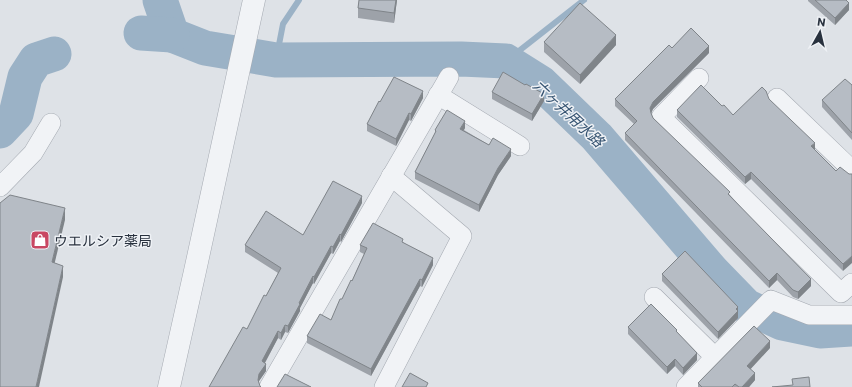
<svg xmlns="http://www.w3.org/2000/svg" width="852" height="387" font-family="Commissioner,'Noto Sans JP',sans-serif">
  <style>
    .lines { fill: none; stroke-linecap: round; stroke-linejoin: round }
    .stream { stroke: #9bb2c6; stroke-width: 6 }
    .river { stroke: #9bb2c6; stroke-width: 35 }
    .minor-casing { stroke: #a4a9b1; stroke-width: 20 }
    .tertiary-casing { stroke: #a4a9b1; stroke-width: 23 }
    .minor { stroke: #f1f3f6; stroke-width: 19 }
    .tertiary { stroke: #f1f3f6; stroke-width: 22 }
    .wall { fill: #9da2a9 }
    .shaded-wall { fill: #7f8489 }
    .building { fill: #b6bcc4; stroke: #7f8489 }
    .labels { text-anchor: middle; dominant-baseline: central; stroke-width: 3; stroke-linejoin: round; paint-order: stroke }
    .poi-label { font-size: 14px; fill: #28313e; stroke: #eef1f5; text-anchor: start }
    .water-label { font-size: 15px; font-style: italic; fill: #345270; stroke: #eef1f5 }
  </style>
  <rect width="100%" height="100%" fill="#dee2e7"/>
  <g class="lines">
    <!-- stream -->
    <g class="stream">
      <polyline points="276,60 283,24 299,0"/>
      <polyline points="506,61 584,0"/>
    </g>
    <!-- river -->
    <g class="river">
      <polyline points="160,0 172,35 205,48 276,60 461,59 506,61 541,83 597,137 712,271 746,306 782,323 820,331 852,329"/>
      <polyline points="141,33 172,35"/>
      <polyline points="0,131 16,114 25,77 36,60 54,54"/>
    </g>
    <!-- minor casing -->
    <g class="minor-casing">
      <g id="minor">
        <polyline points="699,78 661,117 841,293 852,283"/>
        <polyline points="438,95 520,146"/>
        <polyline points="777,98 852,170"/>
        <polyline points="0,187 33,153 51,123"/>
        <polyline points="654,297 715,357"/>
        <polyline points="269,387 449,77"/>
        <polyline points="384,387 462,236 391,176"/>
        <polyline points="686,387 771,300 809,315 852,315"/>
      </g>
    </g>
    <!-- tertiary casing -->
    <g class="tertiary-casing">
      <polyline id="tertiary" points="169,387 195,271 254,0"/>
    </g>
    <!-- minor -->
    <use href="#minor" class="minor"/>
    <!-- tertiary -->
    <use href="#tertiary" class="tertiary"/>
  </g>
  <!-- wall -->
  <g class="wall">
    <polygon points="359,0 397,0 394,23 358,18 358,8"/>
    <polygon points="808,0 846,0 849,10 835,25 808,1"/>
    <polygon points="544,42 616,45 580,84 544,52"/>
    <polygon points="709,53 653,109 651,114 653,118 730,195 811,286 798,299 793,297 777,280 769,288 625,140 625,133 634,124 615,106 615,99"/>
    <polygon points="525,85 544,101 532,121 492,99 492,92"/>
    <polygon points="852,85 852,140 822,107 822,100"/>
    <polygon points="423,98 411,121 409,120 396,146 367,131 367,124 380,102"/>
    <polygon points="769,99 815,150 836,171 849,174 843,271 751,179 745,184 677,117 677,110 722,106 733,115"/>
    <polygon points="465,128 464,130 489,145 511,156 498,175 479,212 415,179 415,172 435,133 435,130"/>
    <polygon points="362,203 341,242 340,241 333,254 331,253 314,284 313,283 300,308 300,311 288,333 285,332 281,340 278,338 265,363 266,371 259,381 209,387 247,329 266,296 278,273 245,252 245,245 303,235"/>
    <polygon points="403,242 433,265 422,287 420,286 371,376 307,343 307,336 331,320 352,281 364,254 360,252 360,245"/>
    <polygon points="662,274 738,307 738,318 718,339 662,281"/>
    <polygon points="628,327 677,332 697,360 683,375 675,366 667,374 628,334"/>
    <polygon points="770,348 750,369 755,380 749,387 698,387 698,383"/>
  </g>
  <!-- shaded-wall -->
  <g class="shaded-wall">
    <polygon points="396,0 397,0 394,23 394,13"/>
    <polygon points="849,3 849,10 835,25 835,18"/>
    <polygon points="616,35 616,45 580,84 580,75"/>
    <polygon points="709,46 709,53 653,109 650,115 650,108 653,102"/>
    <polygon points="423,91 423,98 411,121 411,114"/>
    <polygon points="544,94 544,101 532,121 532,114"/>
    <polygon points="409,113 409,120 396,146 396,139"/>
    <polygon points="465,121 465,128 460,136 460,129"/>
    <polygon points="815,143 815,150 811,153 811,146"/>
    <polygon points="511,149 511,156 498,175 479,212 479,205 498,168"/>
    <polygon points="751,172 751,179 745,184 745,177"/>
    <polygon points="362,196 362,203 341,242 341,235"/>
    <polygon points="65,208 65,220 52,274 52,262"/>
    <polygon points="340,234 340,241 333,254 333,247"/>
    <polygon points="331,246 331,253 314,284 314,277"/>
    <polygon points="852,256 852,263 843,271 843,264"/>
    <polygon points="433,258 433,265 422,287 422,280"/>
    <polygon points="63,266 63,277 39,387 36,387"/>
    <polygon points="777,273 777,280 769,288 769,281"/>
    <polygon points="313,276 313,283 300,308 300,311 288,333 288,326"/>
    <polygon points="420,279 420,286 371,376 371,369"/>
    <polygon points="811,279 811,286 798,299 798,292"/>
    <polygon points="738,307 738,318 718,339 718,332"/>
    <polygon points="285,325 285,332 281,340 281,333"/>
    <polygon points="278,331 278,338 262,368 262,361"/>
    <polygon points="770,341 770,348 747,373 747,366"/>
    <polygon points="697,353 697,360 683,375 683,368"/>
    <polygon points="675,359 675,366 667,374 667,367"/>
    <polygon points="266,364 266,371 259,381 258,387 258,380 259,374"/>
    <polygon points="755,373 755,380 749,387 742,387"/>
  </g>
  <!-- building -->
  <g class="building">
    <polygon points="359,0 396,0 394,13 358,8"/>
    <polygon points="815,0 846,0 849,3 835,18"/>
    <polygon points="580,3 616,35 580,75 544,42"/>
    <polygon points="691,28 709,46 653,102 650,108 651,113 653,118 730,192 728,194 811,279 798,292 793,290 777,273 769,281 625,133 637,121 615,99 669,45 672,48"/>
    <polygon points="503,72 525,85 526,84 544,94 532,114 492,92"/>
    <polygon points="394,77 423,91 411,114 409,113 396,139 367,124 379,101 380,102"/>
    <polygon points="845,79 852,85 852,133 822,100"/>
    <polygon points="701,85 722,106 724,105 733,115 762,87 766,91 769,99 815,143 811,146 836,171 840,167 849,174 852,174 852,256 843,264 751,172 745,177 677,110"/>
    <polygon points="447,110 465,121 460,129 489,145 493,138 511,149 498,168 479,205 415,172 436,131 435,130"/>
    <polygon points="333,181 362,196 341,235 340,234 333,247 331,246 314,277 313,276 299,303 300,304 288,326 285,325 281,333 278,331 262,361 266,364 259,374 258,380 260,386 261,387 209,387 243,327 247,329 264,295 266,296 281,268 245,245 266,211 303,235"/>
    <polygon points="10,195 65,208 52,262 63,266 36,387 0,387 0,203"/>
    <polygon points="373,223 403,239 402,242 433,258 422,280 420,279 371,369 307,336 320,314 331,320 340,299 342,299 351,280 352,281 367,248 360,245"/>
    <polygon points="685,251 738,307 736,309 738,311 718,332 662,274"/>
    <polygon points="651,304 677,330 676,331 697,353 683,368 675,359 667,367 628,327"/>
    <polygon points="754,326 770,341 747,366 755,373 742,387 739,387 735,384 732,387 702,387 698,383"/>
    <polygon points="410,373 428,383 426,387 402,387"/>
    <polygon points="285,374 311,387 277,387"/>
    <polygon points="809,377 810,387 772,387 793,385 792,379"/>
  </g>
  <!-- icons -->
  <defs>
    <g id="shop-square" transform="scale(1)"><rect x="-9" y="-9" width="18" height="18" rx="4" fill="#c94762" stroke="#eef1f5"/><path d="M-5-2.5h2.3a2.7 3.5 0 0 1 5.4 0H5L5.5 6h-11ZM-1.5-2.5h3a1.5 2.3 0 0 0-3 0Z" fill="#fff"/></g>
  </defs>
  <g fill-rule="evenodd">
    <use href="#shop-square" x="40" y="240"/>
  </g>
  <g class="labels">
    <!-- poi labels -->
    <g class="poi-label">
      <text x="54" y="240">ウエルシア薬局</text>
    </g>
    <!-- water labels -->
    <g class="water-label">
      <text transform="translate(569 113) rotate(43)">六ヶ井用水路</text>
    </g>
  </g>
  <!-- north arrow -->
  <g transform="translate(820 32) rotate(8)" stroke="#eef1f5" stroke-width="3" paint-order="stroke">
  <path d="M0-3L7 15L0 10L-7 15Z" fill="#28313e"/>
  <text y="-6" font-size="11" font-weight="bold" text-anchor="middle" fill="#28313e">N</text>
  </g>
</svg>
